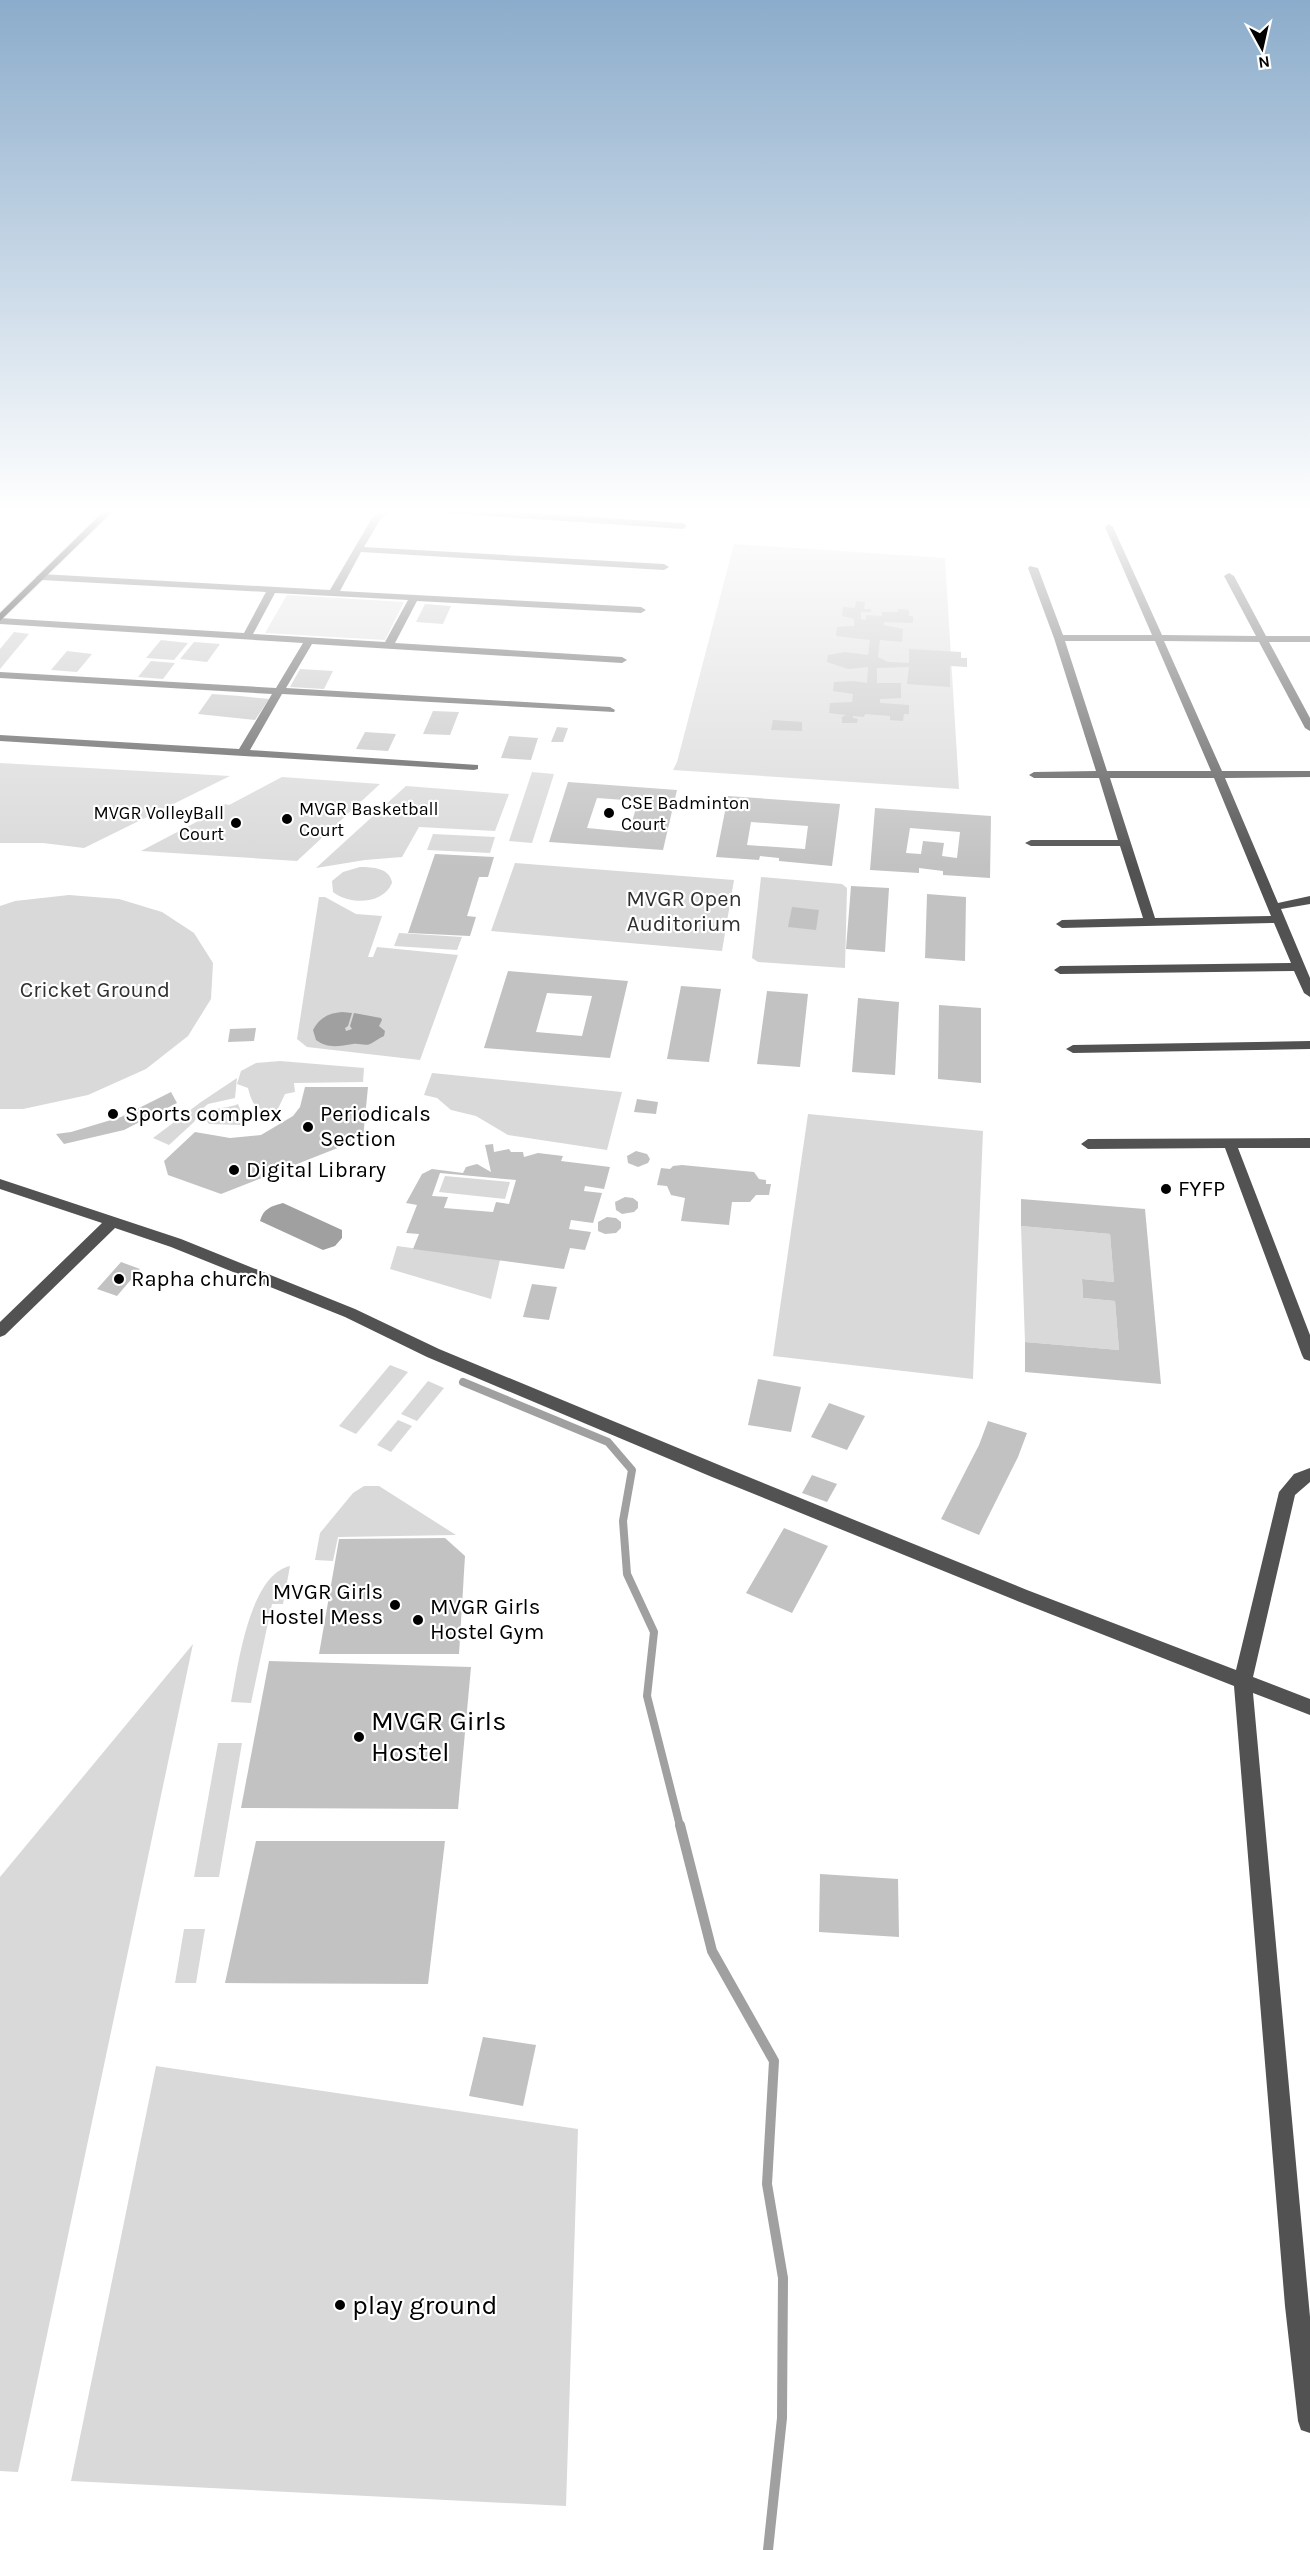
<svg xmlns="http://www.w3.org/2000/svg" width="1310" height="2550" font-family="Karla,sans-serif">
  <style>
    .green { fill: #d9d9d9 }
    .water { fill: #a0a0a0 }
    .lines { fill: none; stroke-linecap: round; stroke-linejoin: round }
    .stream-far1 { stroke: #a0a0a0; stroke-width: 8 }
    .stream { stroke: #a0a0a0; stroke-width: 10 }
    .building { fill: #c2c2c2; fill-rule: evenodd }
    .major-casing { stroke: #dbdbdb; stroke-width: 2 }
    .minor { fill: #525252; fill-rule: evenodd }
    .major { fill: #000; fill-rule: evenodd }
    .poi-dot { fill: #000; stroke: #fff; stroke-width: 2 }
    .labels { text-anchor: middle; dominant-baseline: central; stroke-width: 4.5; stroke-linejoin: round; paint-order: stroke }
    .far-poi-label { font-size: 18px; fill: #000; stroke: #fff; text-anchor: start }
    .park-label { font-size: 22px; fill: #303030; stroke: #fff }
    .poi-label { font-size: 22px; fill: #000; stroke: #fff; text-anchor: start }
    .near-poi-label { font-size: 27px; fill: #000; stroke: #fff; text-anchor: start }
  </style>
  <rect width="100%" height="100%" fill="#fff"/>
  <!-- green -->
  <g class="green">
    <polygon points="734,544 945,558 959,789 673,770 677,762"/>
    <polygon points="287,595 404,602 385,640 265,633"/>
    <polygon points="0,763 230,776 84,848 43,843 0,843"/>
    <polygon points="532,772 554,774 532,843 509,841"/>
    <polygon points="282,777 380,784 297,861 141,851 223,808 225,804 229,805"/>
    <polygon points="406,786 509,794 495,831 419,827 402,857 365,860 316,868"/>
    <polygon points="433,834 495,837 490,853 427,850"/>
    <polygon points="515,863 734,880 722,951 491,931"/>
    <path d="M360 867C373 867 390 868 392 883 383 905 349 905 333 892L332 881 343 872Z"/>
    <polygon points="761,877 842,884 847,888 845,968 758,962 752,958"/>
    <polygon points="69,895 119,899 162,912 194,933 213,963 211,999 188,1036 146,1069 88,1095 23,1109 0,1109 0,906 15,901"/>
    <polygon points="319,897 325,897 356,914 382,916 368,957 373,957 377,947 458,955 420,1060 307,1047 297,1039"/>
    <polygon points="399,933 462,937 457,950 394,946"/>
    <path d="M280 1061 364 1068 363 1082 294 1083 295 1092 285 1094 275 1115C256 1107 253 1108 248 1088L237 1084 241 1071 256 1063Z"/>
    <polygon points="432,1073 622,1092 607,1150 508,1135 476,1116 451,1110 437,1098 424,1095"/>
    <polygon points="237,1078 235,1098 208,1104 202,1109 194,1122 169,1145 153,1138 201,1102"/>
    <path d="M238 1104 243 1117 241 1125 209 1124 206 1120C213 1104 225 1110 238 1104Z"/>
    <polygon points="808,1114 983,1131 973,1379 773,1356"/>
    <polygon points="445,1176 510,1182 505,1199 439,1192"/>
    <polygon points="1021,1226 1110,1234 1114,1282 1082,1279 1083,1298 1115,1301 1119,1350 1025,1342"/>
    <polygon points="397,1246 500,1260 491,1299 390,1269"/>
    <polygon points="390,1365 408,1372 356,1434 339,1426"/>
    <polygon points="428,1381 444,1388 417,1421 401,1414"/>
    <polygon points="398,1420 412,1426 391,1452 377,1445"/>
    <polygon points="364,1486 379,1486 456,1535 338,1537 333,1561 315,1560 320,1533 353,1493"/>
    <path d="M290 1566 283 1604H272L251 1703 231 1702C238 1667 249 1575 290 1566Z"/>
    <polygon points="193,1644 18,2472 0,2471 0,1877"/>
    <polygon points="218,1743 242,1743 219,1877 194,1877"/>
    <polygon points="184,1929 205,1929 196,1983 175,1983"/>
    <polygon points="156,2066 578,2129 566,2506 71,2481"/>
  </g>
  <!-- water -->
  <g class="water">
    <path d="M342 1012 352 1013 348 1026 345 1028 346 1031 352 1029 350 1026 354 1013 381 1018 382 1020 379 1026 385 1031 384 1036C379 1038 376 1041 372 1043 366 1047 360 1043 353 1044 339 1046 328 1049 316 1040L313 1030C319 1018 329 1013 342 1012Z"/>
    <path d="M283 1203 342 1230V1238L335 1246 323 1250 260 1221C263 1209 271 1206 283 1203Z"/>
  </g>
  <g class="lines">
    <!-- stream-far1 -->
    <polyline class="stream-far1" points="463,1382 608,1442 632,1470 623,1521 627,1574 654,1632 647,1696 680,1826"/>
    <!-- stream -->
    <polyline class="stream" points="680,1825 712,1951 774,2061 767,2184 783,2278 782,2418 768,2550"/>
  </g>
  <!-- building -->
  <g class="building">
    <polygon points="856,601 865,602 864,609 871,609 871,612 861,612 861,619 866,620 866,615 882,616 882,612 898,612 898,609 909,610 909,616 913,616 913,623 884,622 884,625 903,629 902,642 880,640 878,657 888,662 909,663 909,649 961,652 961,658 967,658 967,667 950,666 950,687 907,684 909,667 877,668 877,683 901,683 901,698 880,699 880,703 909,705 909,714 904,714 903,721 890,720 890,716 865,714 864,717 853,716 853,718 858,719 857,723 842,723 842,717 846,715 829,713 830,703 852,702 853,694 833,691 834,682 854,681 867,683 868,667 848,669 827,662 828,655 845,652 868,655 870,640 836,636 837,627 854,626 854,619 842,616 843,607 855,608"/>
    <polygon points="425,604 451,606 443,624 416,622"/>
    <polygon points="14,632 29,634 0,669 0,649"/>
    <polygon points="161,640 188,643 174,660 146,658"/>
    <polygon points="194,642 220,644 207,662 180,659"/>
    <polygon points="67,651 92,654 77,672 51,670"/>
    <polygon points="151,661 175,663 163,679 138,677"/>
    <polygon points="300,669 333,671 324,689 290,687"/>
    <polygon points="212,694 240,696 269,699 255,720 198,714"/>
    <polygon points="433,711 459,712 450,735 423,734"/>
    <polygon points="773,720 802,722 802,731 771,730"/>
    <polygon points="557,727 568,728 563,742 551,742"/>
    <polygon points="365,732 396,734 388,751 356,749"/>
    <polygon points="509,736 538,738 531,760 501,758"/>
    <path d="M568 782 677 790 663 850 549 842ZM597 798 638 801 629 832 587 828Z"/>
    <path d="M728 796 840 804 832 866 779 861V858L760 856 759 860 716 857ZM751 822 808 826 805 849 747 845Z"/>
    <path d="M875 808 991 816 990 878 943 875V871L919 868V873L870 870ZM910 828 960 832 957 858 942 856 944 843 923 841 921 854 906 853Z"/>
    <polygon points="435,854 494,857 488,877 479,877 469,910 467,916 476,917 470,936 408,933"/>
    <polygon points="851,886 889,888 885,952 846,949"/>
    <polygon points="927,894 966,897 965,961 925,958"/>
    <polygon points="792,907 819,910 816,930 788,927"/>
    <path d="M508 971 628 981 610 1058 484 1048ZM547 993 592 996 582 1036 536 1032Z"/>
    <polygon points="681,986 721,989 709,1062 667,1059"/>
    <polygon points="767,991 808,994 800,1067 757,1064"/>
    <polygon points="858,998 899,1002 895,1075 852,1072"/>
    <polygon points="939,1005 981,1008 981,1083 938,1079"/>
    <polygon points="256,1028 254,1041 228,1042 230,1029"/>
    <polygon points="305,1087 368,1087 363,1138 221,1194 168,1175 164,1161 195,1132 230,1138 261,1135 293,1116 300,1107"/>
    <polygon points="171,1092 177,1103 124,1130 64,1144 56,1134 71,1132 121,1117"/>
    <polygon points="637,1099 658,1102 656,1114 634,1112"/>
    <path d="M493 1144 494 1152 509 1149 511 1152H523L524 1157 538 1153 563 1156 561 1161 610 1167 604 1189 585 1186 584 1191 602 1193 593 1223 571 1220 569 1229 591 1232 585 1250 570 1248 564 1269 413 1249 419 1234 406 1233 417 1205 406 1203 422 1174 432 1169 463 1173 466 1167 477 1164 491 1172 485 1145ZM440 1173 516 1180 509 1204 496 1202 493 1212 444 1208 448 1197 432 1196Z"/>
    <polygon points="636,1151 647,1154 650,1159 648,1163 638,1167 628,1163 627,1156"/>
    <polygon points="682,1165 754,1172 759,1179 766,1180 766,1184 771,1184 769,1195 756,1195 750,1202 732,1202 729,1225 681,1221 685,1198 671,1195 667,1186 657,1185 661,1168 670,1169 673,1166"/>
    <polygon points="625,1197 633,1198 638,1202 638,1208 634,1212 622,1214 616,1210 615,1202"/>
    <polygon points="1021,1199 1145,1209 1161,1384 1025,1372 1025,1342 1119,1350 1115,1301 1083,1298 1082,1279 1114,1282 1110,1234 1021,1226"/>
    <polygon points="607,1217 616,1218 621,1222 621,1228 616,1233 605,1234 598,1231 598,1222"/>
    <polygon points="121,1262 140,1269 117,1296 97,1289"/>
    <polygon points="532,1284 557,1287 549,1320 523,1317"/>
    <polygon points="758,1379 801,1387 791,1432 748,1425"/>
    <polygon points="829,1403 865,1416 847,1450 811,1437"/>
    <polygon points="988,1421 1027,1433 1018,1457 979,1535 941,1519 979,1445"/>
    <polygon points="812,1475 837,1484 827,1502 802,1493"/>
    <polygon points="784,1528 828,1546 792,1613 746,1593"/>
    <polygon points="445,1538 465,1556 459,1654 319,1654 339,1539"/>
    <polygon points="269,1661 471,1667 458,1809 241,1808"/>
    <polygon points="256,1841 445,1841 428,1984 225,1983"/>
    <polygon points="820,1874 898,1879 899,1937 819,1932"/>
    <polygon points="483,2037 536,2045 523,2106 469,2096"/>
  </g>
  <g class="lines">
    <!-- major casing -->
    <g class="major-casing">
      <polygon id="major" points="105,510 114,510 0,621 0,613"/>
    </g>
    <!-- minor -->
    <g class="minor">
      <path d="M381 510H390L380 520 364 547 664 564 669 567 664 570 361 552 340 591 641 607 646 610 641 613 417 601 395 643 622 657 627 660 622 663 312 644 286 688 610 707 615 710 614 712 282 694 250 750 478 765V769L474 770 0 741V735L239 749 272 694 0 678V672L276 688 303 643 0 624V618L244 633 266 592 41 580 36 577 41 574 330 590 372 518ZM275 593 408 600 385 642 253 634Z"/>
      <polygon points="440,510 484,510 683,523 687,526 683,529 444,513"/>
      <path d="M1109 524 1113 527 1162 635 1256 636 1224 576 1229 573 1234 576 1266 636H1310V642H1269L1310 718V731L1305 728 1259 642 1164 641 1222 771H1310V777L1225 778 1278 903 1310 896V904L1281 909 1310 978V997L1304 993 1294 971 1060 974 1054 970 1060 966 1291 963 1274 923 1062 928 1056 924 1062 920 1143 918 1120 846H1031L1025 843 1031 840H1118L1099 778H1034L1029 775 1034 772 1096 771 1054 638 1028 568 1030 566 1038 568 1063 635H1152L1105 527ZM1065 641H1155L1211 771H1107ZM1110 778H1214L1271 916 1155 918Z"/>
      <polygon points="1310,1041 1310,1049 1073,1053 1066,1049 1073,1045"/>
      <polygon points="1310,1138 1310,1148 1238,1148 1310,1335 1310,1361 1304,1359 1302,1355 1225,1148 1088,1149 1081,1144 1088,1139"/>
      <polygon points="0,1179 181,1239 355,1309 439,1349 724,1467 1027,1590 1236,1670 1279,1492 1294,1474 1310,1468 1310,1482 1295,1495 1253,1677 1310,1699 1310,1715 1253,1693 1310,2317 1310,2433 1301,2430 1298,2421 1285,2306 1234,1686 1015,1600 712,1477 427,1357 345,1317 171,1247 115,1228 5,1335 0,1337 0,1322 102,1223 0,1189"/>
    </g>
    <!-- major -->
    <use href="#major" class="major"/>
  </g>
  <!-- sky -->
  <linearGradient id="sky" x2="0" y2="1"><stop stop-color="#8baccb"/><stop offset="0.59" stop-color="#fff"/><stop offset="1" stop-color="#fff" stop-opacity="0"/></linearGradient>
  <rect width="1310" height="867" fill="url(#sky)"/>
  <!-- markers -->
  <g class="poi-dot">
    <circle cx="609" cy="813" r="6"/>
    <circle cx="287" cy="819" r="6"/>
    <circle cx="236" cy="823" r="6"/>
    <circle cx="113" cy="1114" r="6"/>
    <circle cx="308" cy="1127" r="6"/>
    <circle cx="234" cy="1170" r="6"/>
    <circle cx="1166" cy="1189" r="6"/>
    <circle cx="119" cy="1279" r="6"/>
    <circle cx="395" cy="1605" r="6"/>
    <circle cx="418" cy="1620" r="6"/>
    <circle cx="359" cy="1737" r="6"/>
    <circle cx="340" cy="2305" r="6"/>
  </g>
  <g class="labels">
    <!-- far-poi labels -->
    <g class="far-poi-label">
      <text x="621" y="803">CSE Badminton<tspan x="621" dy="21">Court</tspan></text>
      <text x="299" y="809">MVGR Basketball<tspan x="299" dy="21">Court</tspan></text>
      <text x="224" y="813" text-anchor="end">MVGR VolleyBall<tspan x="224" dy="21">Court</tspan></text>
    </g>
    <!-- park labels -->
    <g class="park-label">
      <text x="684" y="899">MVGR Open<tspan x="684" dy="25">Auditorium</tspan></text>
      <text x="95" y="990">Cricket Ground</text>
    </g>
    <!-- poi labels -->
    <g class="poi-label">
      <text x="125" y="1114">Sports complex</text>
      <text x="320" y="1114">Periodicals<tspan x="320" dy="25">Section</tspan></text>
      <text x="246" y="1170">Digital Library</text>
      <text x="1178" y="1189">FYFP</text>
      <text x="131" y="1279">Rapha church</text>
      <text x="383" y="1592" text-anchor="end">MVGR Girls<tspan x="383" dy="25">Hostel Mess</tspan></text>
      <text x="430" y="1607">MVGR Girls<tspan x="430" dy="25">Hostel Gym</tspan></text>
    </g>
    <!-- near-poi labels -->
    <g class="near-poi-label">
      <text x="371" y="1721">MVGR Girls<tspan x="371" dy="31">Hostel</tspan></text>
      <text x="352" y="2305">play ground</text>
    </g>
  </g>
  <!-- north arrow -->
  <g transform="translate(1262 48) rotate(172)" stroke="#ffffff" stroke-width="4.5" paint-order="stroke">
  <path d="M0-4.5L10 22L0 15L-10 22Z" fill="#000000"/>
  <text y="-9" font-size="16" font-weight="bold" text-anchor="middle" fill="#000000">N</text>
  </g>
</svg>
